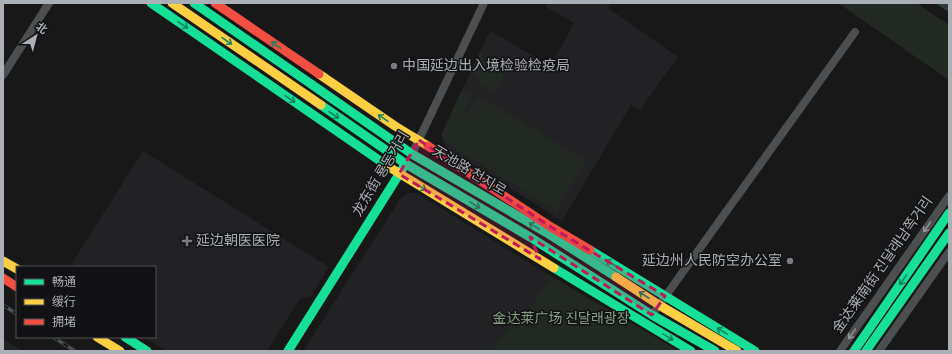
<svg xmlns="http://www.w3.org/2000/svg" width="952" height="354" font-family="'Source Sans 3','Noto Sans SC','Noto Sans KR',sans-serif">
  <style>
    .built { fill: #222224 }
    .green { fill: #222822 }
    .water { fill: #313b3e }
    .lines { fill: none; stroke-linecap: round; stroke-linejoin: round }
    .street { stroke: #4d4e50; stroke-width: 8 }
    .fast { stroke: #16e098; stroke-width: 9 }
    .slow { stroke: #ffcf43; stroke-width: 9 }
    .jam { stroke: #f24e42; stroke-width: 9 }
    .rail-casing { stroke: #4e4f51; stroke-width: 3.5 }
    .rail { stroke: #121214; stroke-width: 2; stroke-dasharray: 6; stroke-linecap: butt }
    .oneway { stroke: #14835d }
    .oneway2 { stroke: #8f9398 }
    .marked { fill: #c2185b; fill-opacity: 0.2; stroke: #c2185b; stroke-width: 3; stroke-dasharray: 8 5; stroke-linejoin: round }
    .poi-dot { fill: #787b7f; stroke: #121214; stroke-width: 1.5 }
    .labels { text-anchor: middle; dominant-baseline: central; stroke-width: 3; stroke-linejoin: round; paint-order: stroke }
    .poi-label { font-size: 14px; fill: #abb0b7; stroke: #121214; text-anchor: start }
    .street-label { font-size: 14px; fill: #abb0b7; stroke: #121214 }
    .park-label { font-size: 14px; fill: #86a084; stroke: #121214 }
  </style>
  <rect width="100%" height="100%" fill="#181818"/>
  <!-- built -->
  <g class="built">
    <polygon points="547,3 611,3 608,8 678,57 640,110 631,105 562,221 447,149 441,135 490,31 551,66 574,23 546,7"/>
    <polygon points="143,151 329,267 310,297 301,298 299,300 267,351 166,351 144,337 155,337 155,267 77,267 72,263"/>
    <polygon points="408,193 415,193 418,194 551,276 517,328 511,324 493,351 486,351 483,349 481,351 303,351 400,199 403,196"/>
    <polygon points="3,339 22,351 3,351"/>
  </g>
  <!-- green -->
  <g class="green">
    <polygon points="838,3 916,3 949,25 949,80"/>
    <polygon points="480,52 484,54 481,59 505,74 494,93 477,83 480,79 470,73"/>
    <polygon points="462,90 473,96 463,113 466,115 478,97 493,106 494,104 586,161 556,211 445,142 441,135"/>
    <polygon points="551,276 679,351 493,351 511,324 517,328"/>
  </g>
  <!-- water -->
  <polygon class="water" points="935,3 949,3 949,12"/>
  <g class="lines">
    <!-- street -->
    <g class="street">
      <polyline points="3,75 49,3"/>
      <polyline points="412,154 484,3"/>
      <polyline points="652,315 855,32"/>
      <polyline points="840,351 949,196"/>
      <polyline points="879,351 949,252"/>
    </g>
    <!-- fast -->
    <g class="fast">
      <polyline points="151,3 389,167"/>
      <polyline points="194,3 412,154 547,233 616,277"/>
      <polyline points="321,105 406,164 530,237 652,315 715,351"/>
      <polyline points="590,250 755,351"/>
      <polyline points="554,268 691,351"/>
      <polyline points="125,337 147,351"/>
      <polyline points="288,351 403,168"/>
      <polyline points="854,351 949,213"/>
      <polyline points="866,351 949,233"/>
    </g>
    <!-- slow -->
    <g class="slow">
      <polyline points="172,3 321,105"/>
      <polyline points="319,74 395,126 428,146"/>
      <polyline points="389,167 554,268"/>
      <polyline points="3,261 17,269"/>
      <polyline points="616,277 659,305 737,351"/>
      <polyline points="97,337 120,351"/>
    </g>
    <!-- jam -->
    <g class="jam">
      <polyline points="215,3 319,74"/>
      <polyline points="428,146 551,227 590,250"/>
      <polyline points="3,278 17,287"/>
    </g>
    <!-- rail casing -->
    <g class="rail-casing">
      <g id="rail">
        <polyline points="3,305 17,314"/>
        <polyline points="53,337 75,351"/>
      </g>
    </g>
    <!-- rail -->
    <use href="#rail" class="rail"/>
  </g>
  <!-- one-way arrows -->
  <defs><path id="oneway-shaft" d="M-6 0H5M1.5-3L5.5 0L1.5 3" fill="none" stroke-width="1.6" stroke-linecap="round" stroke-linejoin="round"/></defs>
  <g class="oneway">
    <use href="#oneway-shaft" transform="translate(183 25) rotate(34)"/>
    <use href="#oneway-shaft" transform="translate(227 41) rotate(34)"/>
    <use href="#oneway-shaft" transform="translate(276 45) rotate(-146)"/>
    <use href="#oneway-shaft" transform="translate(290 99) rotate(34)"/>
    <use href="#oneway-shaft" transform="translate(334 115) rotate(34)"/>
    <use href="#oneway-shaft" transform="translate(383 118) rotate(-146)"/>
    <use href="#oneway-shaft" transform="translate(421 187) rotate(31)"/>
    <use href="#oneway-shaft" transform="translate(475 205) rotate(31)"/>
    <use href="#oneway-shaft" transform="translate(534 226) rotate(-149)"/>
    <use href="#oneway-shaft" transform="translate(611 263) rotate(-149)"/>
    <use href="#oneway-shaft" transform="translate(903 280) rotate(125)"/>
    <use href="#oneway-shaft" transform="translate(644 295) rotate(-147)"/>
    <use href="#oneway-shaft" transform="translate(722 331) rotate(-149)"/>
    <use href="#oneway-shaft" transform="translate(668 337) rotate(31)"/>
  </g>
  <g class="oneway2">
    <use href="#oneway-shaft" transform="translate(927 227) rotate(125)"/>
    <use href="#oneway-shaft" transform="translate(852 334) rotate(125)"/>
  </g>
  <!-- marked area -->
  <path class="marked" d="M419 140 551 227 665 296 652 315 530 237 540 259 399 174Z"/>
  <!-- markers -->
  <g class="poi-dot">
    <circle cx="394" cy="66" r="4"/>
    <path d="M185 235h4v4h4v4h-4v4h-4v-4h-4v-4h4z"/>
    <circle cx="790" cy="261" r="4"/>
  </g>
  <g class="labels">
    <!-- poi labels -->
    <g class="poi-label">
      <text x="402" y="66">中国延边出入境检验检疫局</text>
      <text x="196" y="241">延边朝医医院</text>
      <text x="782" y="261" text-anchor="end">延边州人民防空办公室</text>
    </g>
    <!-- street labels -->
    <g class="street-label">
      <text transform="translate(469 171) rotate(31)">天池路 천지로</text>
      <text transform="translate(381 174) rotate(-59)">龙东街 룡동거리</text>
      <text transform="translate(883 265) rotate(-55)">金达莱南街 진달래남쪽거리</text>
    </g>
    <!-- park labels -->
    <g class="park-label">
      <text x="561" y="319">金达莱广场 진달래광장</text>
    </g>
  </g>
  <!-- border -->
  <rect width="952" height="354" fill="none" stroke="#abb0b7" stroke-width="8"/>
  <!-- legend -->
  <rect x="16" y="266" width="140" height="72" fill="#121214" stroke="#4f5155"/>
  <rect x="24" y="279" width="20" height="6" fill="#16e098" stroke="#4f5155"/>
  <text x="52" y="286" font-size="12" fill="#abb0b7">畅通</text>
  <rect x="24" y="299" width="20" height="6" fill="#ffcf43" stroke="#4f5155"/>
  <text x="52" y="306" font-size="12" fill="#abb0b7">缓行</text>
  <rect x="24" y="319" width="20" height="6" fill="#f24e42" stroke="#4f5155"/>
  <text x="52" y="326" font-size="12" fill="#abb0b7">拥堵</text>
  <!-- north arrow -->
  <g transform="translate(36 36) rotate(36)" stroke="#121214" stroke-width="3" paint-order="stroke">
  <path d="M0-3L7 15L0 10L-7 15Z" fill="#abb0b7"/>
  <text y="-6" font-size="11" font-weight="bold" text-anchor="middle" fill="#abb0b7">北</text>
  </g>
</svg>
